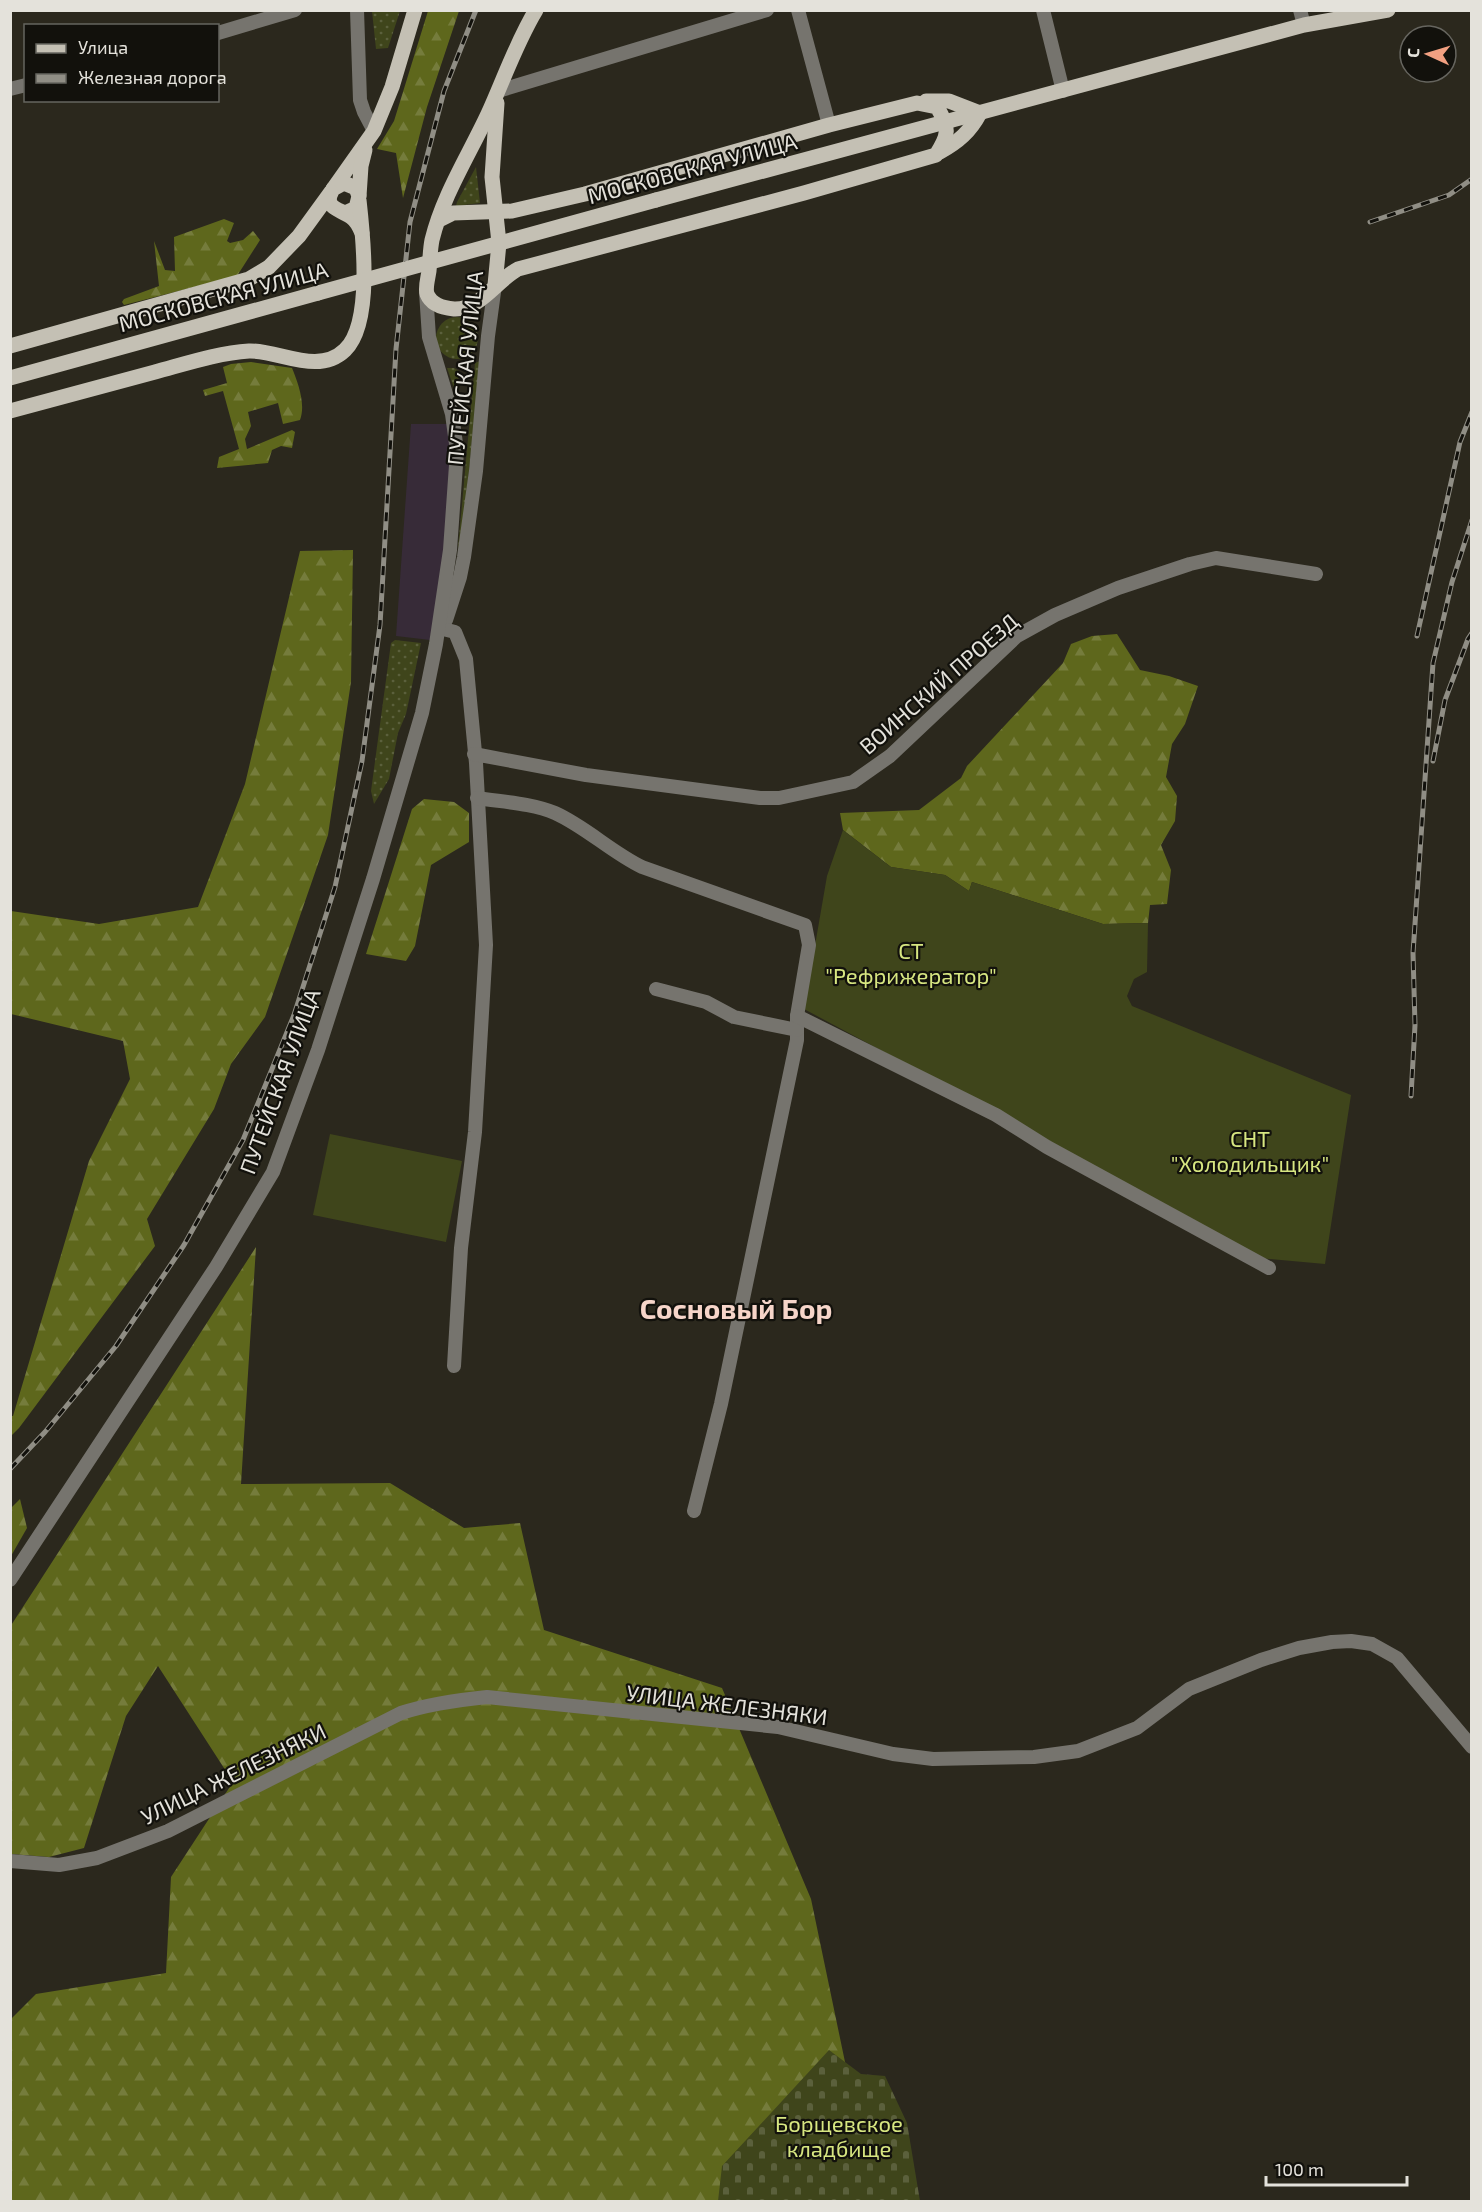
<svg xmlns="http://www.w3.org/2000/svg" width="1482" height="2212" font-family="'Exo 2',sans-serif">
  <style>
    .commercial { fill: #372b38 }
    .grass { fill: url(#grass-dots) }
    .forest { fill: url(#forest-firs) }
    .cemetery { fill: url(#cemetery-stones) }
    .garden { fill: #3f451b }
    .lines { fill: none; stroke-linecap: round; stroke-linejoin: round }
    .minor { stroke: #76746e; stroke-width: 14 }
    .major { stroke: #c4c0b4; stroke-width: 15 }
    .rail-casing { stroke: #908e85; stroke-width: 5 }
    .rail { stroke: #12110c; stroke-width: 3; stroke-dasharray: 9; stroke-linecap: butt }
    .major-bridge { stroke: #c4c0b4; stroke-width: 15 }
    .labels { text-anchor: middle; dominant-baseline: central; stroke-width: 4.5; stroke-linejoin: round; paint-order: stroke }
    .street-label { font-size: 22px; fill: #e4e2db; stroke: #12110c }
    .park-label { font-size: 22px; fill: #d7e681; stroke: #12110c }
    .district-label { font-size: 28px; font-weight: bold; fill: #f6d5c9; stroke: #12110c }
  </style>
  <defs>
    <pattern id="grass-dots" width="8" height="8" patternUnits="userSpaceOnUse" patternTransform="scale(1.5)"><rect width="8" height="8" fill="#3f451b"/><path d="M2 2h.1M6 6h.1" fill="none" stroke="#5b603c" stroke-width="1.8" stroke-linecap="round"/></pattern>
    <pattern id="forest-firs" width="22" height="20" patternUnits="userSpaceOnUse" patternTransform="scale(1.5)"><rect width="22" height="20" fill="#5e671c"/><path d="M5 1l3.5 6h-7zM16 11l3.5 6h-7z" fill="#757c3c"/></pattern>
    <pattern id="cemetery-stones" width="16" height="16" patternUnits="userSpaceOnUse" patternTransform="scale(1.5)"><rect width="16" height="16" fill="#3f451b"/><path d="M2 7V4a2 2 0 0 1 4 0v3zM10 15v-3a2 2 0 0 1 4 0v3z" fill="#5b603c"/></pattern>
  </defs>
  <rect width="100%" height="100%" fill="#2b281d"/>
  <!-- commercial -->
  <polygon class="commercial" points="411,424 449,424 452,462 445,549 430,640 396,636"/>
  <!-- grass -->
  <g class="grass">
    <polygon points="372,11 400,11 388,48 376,49"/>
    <polygon points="476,167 480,203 456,206 457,202"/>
    <circle cx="457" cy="338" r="21"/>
    <polygon points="480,361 462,540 458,548 475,363"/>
    <polygon points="447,368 454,368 459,371 457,397"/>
    <polygon points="395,640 421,643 406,714 398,733 389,779 374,804 371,791 391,643"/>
  </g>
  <!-- forest -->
  <g class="forest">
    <polygon points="428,11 459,11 427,107 403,198 396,153 377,149 394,121"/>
    <polygon points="224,219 234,223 227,241 230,243 243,240 253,231 260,240 237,276 124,305 122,302 124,299 159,286 154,241 165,270 175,271 174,237"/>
    <path d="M251 362 292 368C298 383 306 404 300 420L283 424 278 403 248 412 251 426 245 439 247 449 292 430 295 432 292 448 281 446 272 450 268 463 217 468 219 457 239 449 223 391 205 396 203 390 227 383 223 367 231 364Z"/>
    <polygon points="353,550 351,682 328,835 265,1017 231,1064 214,1109 147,1219 155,1246 19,1428 11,1436 11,1416 13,1416 89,1161 130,1079 123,1041 11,1014 11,911 99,924 198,907 245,784 300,551"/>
    <polygon points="1117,634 1140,670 1169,676 1198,686 1185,724 1172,744 1166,777 1177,796 1175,821 1161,845 1171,870 1167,904 1150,905 1148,923 1103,924 972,882 969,891 945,875 891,867 843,830 840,813 919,810 961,778 967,766 1063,663 1071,644 1092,636"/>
    <polygon points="424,799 454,802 469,813 469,842 431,865 415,946 406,961 366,954 412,809"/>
    <polygon points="256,1247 241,1484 390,1483 464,1528 520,1523 544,1630 722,1688 811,1899 874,2201 11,2201 11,2019 36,1994 166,1973 171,1877 233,1782 158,1666 126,1716 84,1848 49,1857 11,1854 10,1627"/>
    <polygon points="20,1499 27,1528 11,1556 11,1508"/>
  </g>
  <!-- cemetery -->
  <polygon class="cemetery" points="829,2050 861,2074 885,2076 907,2123 920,2201 718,2201 722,2166"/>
  <!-- garden -->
  <g class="garden">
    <polygon points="843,830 891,867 945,875 969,891 972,882 1103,924 1148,923 1147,972 1134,979 1127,996 1132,1006 1351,1095 1325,1264 1258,1258 1026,1128 804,1009 827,876"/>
    <polygon points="330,1134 462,1161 446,1242 313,1215"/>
  </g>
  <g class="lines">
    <!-- minor -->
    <g class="minor">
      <polyline points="357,10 360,100 364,112 374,131"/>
      <polyline points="798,10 829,125"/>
      <polyline points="1043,10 1063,91"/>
      <polyline points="1300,10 1304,25"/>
      <polyline points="218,33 295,10"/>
      <polyline points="10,89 26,85"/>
      <polyline points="498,91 767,10"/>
      <polyline points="446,620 460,577 464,557 476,471 488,336 495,285"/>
      <polyline points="443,629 455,632 466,659 476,763 486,945 475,1132 461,1248 454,1366"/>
      <polyline points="474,754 586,775 760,798 779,798 853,782 890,756 1017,636 1055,615 1118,588 1190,564 1216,558 1316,574"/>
      <path d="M477 798C502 802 532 803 555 813 586 827 611 852 642 867L805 925 809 945 797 1016V1040L721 1404 694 1511"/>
      <polyline points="656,989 706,1002 734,1017 797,1030"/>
      <polyline points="797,1016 996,1115 1047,1147 1269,1268"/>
      <polyline points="10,1580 216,1267 273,1172 318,1050 373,879 422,713 436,644 450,550 457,451 452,414 429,337 426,292"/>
      <path d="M10 1861 59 1865 97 1858 168 1831 401 1713C429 1704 457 1700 487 1697L778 1727 893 1754 933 1759 1034 1757 1078 1751 1137 1728 1189 1689 1261 1660 1299 1648 1332 1642 1351 1641 1372 1644 1397 1658 1472 1747"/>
    </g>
    <!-- major -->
    <g class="major">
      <path d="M926 101H949L980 113C970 132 958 142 940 152"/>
      <polyline points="333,189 374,131 392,87 415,10"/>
      <polyline points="359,196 361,166 365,150"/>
      <polyline points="656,200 1304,25 1388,10"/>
      <path d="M345 213 356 208 359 196 356 188 344 183 333 189C322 209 339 208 351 217 357 221 359 226 362 233"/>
      <path d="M439 220 453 213 512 211 585 194 829 125 917 103 937 107C950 128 949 135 936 155L804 193 518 269C496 281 480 310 454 309 443 308 431 304 427 294 425 288 428 278 429 271 430 261 430 250 432 240 443 195 469 155 488 114 504 79 516 43 536 10"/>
      <polyline points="495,285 499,243 492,177 497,103"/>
      <polyline points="10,346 249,279 269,267 299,236 331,192"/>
      <polyline points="10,378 318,293"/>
      <path d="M10 411C59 398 107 385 155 372 185 364 218 353 249 351 279 350 318 376 345 350 373 323 363 236 359 200"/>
    </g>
    <!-- rail casing -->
    <g class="rail-casing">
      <g id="rail">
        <polyline points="1370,222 1449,195 1472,179"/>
        <polyline points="1417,636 1460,442 1472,412"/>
        <polyline points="1433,761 1445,700 1468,639 1472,633"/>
        <polyline points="1411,1096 1415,1025 1413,953 1433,663 1452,582 1472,520"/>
        <polyline points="10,1469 45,1432 116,1346 184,1245 243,1140 294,1015 335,887 362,761 380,625 396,349 410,222 444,91 476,10"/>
      </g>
    </g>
    <!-- rail -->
    <use href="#rail" class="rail"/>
    <!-- major-bridge -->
    <polyline class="major-bridge" points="318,293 656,200"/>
  </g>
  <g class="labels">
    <!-- street labels -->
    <g class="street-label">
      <text transform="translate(692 168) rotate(-15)">МОСКОВСКАЯ УЛИЦА</text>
      <text transform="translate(223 296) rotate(-15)">МОСКОВСКАЯ УЛИЦА</text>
      <text transform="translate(464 368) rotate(-84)">ПУТЕЙСКАЯ УЛИЦА</text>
      <text transform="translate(938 683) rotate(-41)">ВОИНСКИЙ ПРОЕЗД</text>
      <text transform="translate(279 1081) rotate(-70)">ПУТЕЙСКАЯ УЛИЦА</text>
      <text transform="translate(727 1704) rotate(7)">УЛИЦА ЖЕЛЕЗНЯКИ</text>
      <text transform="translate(233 1773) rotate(-26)">УЛИЦА ЖЕЛЕЗНЯКИ</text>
    </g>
    <!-- park labels -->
    <g class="park-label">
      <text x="911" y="950">СТ<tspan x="911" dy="25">"Рефрижератор"</tspan></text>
      <text x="1250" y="1138">СНТ<tspan x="1250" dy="25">"Холодильщик"</tspan></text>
      <text x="839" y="2123">Борщевское<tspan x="839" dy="25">кладбище</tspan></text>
    </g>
    <!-- district labels -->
    <g class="district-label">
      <text x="736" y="1308">Сосновый Бор</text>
    </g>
  </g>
  <!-- border -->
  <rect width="1482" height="2212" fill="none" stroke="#e4e2db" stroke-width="24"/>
  <!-- legend -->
  <rect x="24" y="24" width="195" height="78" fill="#12110c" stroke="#66655f" stroke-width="1.5"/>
  <rect x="36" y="44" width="30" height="9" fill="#c4c0b4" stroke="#66655f" stroke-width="1.5"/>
  <text x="78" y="54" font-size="18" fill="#e4e2db">Улица</text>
  <rect x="36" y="74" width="30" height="9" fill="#908e85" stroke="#66655f" stroke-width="1.5"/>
  <text x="78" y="84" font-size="18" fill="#e4e2db">Железная дорога</text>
  <!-- north arrow -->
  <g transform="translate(1428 54) rotate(274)"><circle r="28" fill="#12110c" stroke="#66655f" stroke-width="1.5"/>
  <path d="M0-4.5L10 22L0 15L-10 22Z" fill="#f2a081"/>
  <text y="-9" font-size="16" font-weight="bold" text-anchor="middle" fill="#e4e2db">С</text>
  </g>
  <!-- scale -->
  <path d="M1266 2176v9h141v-9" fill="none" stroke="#e4e2db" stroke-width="3"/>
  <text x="1275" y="2176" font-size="18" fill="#e4e2db" stroke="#12110c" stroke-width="4.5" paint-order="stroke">100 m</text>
</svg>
